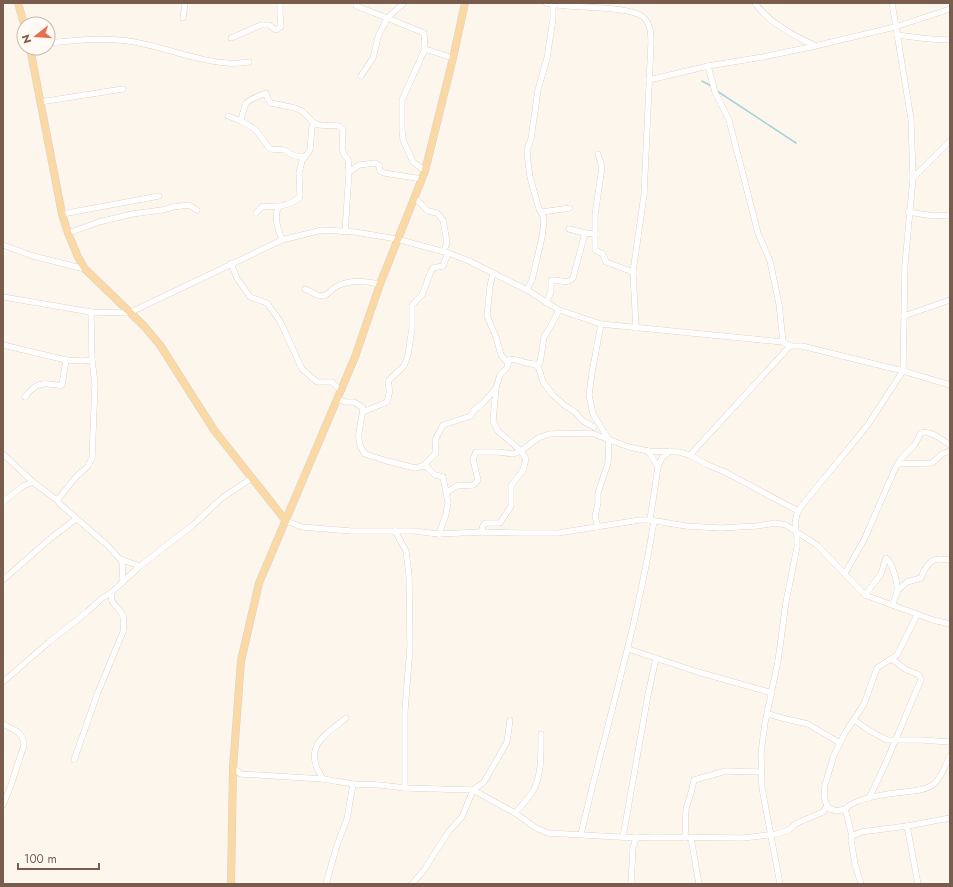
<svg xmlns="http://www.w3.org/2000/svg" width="953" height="887" font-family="Jost,sans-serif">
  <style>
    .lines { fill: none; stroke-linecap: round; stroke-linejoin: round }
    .stream { stroke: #a5d3da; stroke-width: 1.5 }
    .minor-casing { stroke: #d1beb0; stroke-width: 6 }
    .major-casing { stroke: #dad1cd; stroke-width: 8 }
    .minor { stroke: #fff; stroke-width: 5.5 }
    .major { stroke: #fbd9a5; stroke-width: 7 }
  </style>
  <rect width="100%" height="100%" fill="#fdf6ec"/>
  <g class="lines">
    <!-- stream -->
    <g class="stream">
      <polyline points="702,81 711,86"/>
      <polyline points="717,91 796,143"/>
    </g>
    <!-- minor casing -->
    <g class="minor-casing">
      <g id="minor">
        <polyline points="356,3 356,6 387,18 404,3"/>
        <path d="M546 3C569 9 629 5 643 17 651 24 651 34 651 43L644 195 633 272 636 328"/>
        <path d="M755 3C768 22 794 36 814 45"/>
        <polyline points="183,18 185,3"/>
        <path d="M897 35C915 37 932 40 950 40"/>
        <polyline points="231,38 261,25 269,25 276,30 281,27 280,14 280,3"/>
        <path d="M48 43C76 40 106 37 134 42 165 47 195 61 227 63 234 64 242 63 249 62"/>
        <polyline points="425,49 402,100 402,129 403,140 413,162 425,171"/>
        <polyline points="708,66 715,92 729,120 758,233 770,261 779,304 783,342"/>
        <polyline points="361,76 373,58 378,37 387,18 424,33 425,49 453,58"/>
        <polyline points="649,80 708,66 763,57 815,46 895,27 950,9"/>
        <polyline points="40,102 123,89"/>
        <path d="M228 116 241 121 255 129 270 149 285 150C291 156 297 157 305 157"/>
        <path d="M241 121C246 98 245 102 266 93L268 100 271 103 295 108 302 111 314 123 319 125 339 126 343 130 342 148 344 155 348 159 349 172 345 232"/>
        <polyline points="598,154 602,167 595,215 595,250 603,254 606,262 633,272"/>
        <polyline points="349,172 359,165 375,163 379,165 380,171 384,173 422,179"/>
        <polyline points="913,178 950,141"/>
        <polyline points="415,198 428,211 437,213 443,220 447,242 444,251"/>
        <path d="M278 208C274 219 278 229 282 240"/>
        <polyline points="542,212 570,208"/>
        <polyline points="908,212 934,216 950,215"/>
        <path d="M256 213 263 206C277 208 289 206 300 197L299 173 302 161 310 150 312 127 314 123"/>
        <polyline points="62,214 159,196"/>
        <polyline points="569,229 585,233 595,234"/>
        <polyline points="68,233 99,222 132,214 162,210 173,207 189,205 197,210"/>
        <polyline points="3,245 33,256 85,269"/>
        <polyline points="231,263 237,278 250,297 267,303 280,321 302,369 317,382 332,382 341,391"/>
        <polyline points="493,273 490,286 487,316 496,337 501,355 507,362"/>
        <path d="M305 289 317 295 324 296C328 294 330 291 334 288 348 279 365 281 380 284"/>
        <polyline points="527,290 532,280 536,263 542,237 544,222 543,216 539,209 530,177 528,162 527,150 531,139 538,90 547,58 553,19 553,5"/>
        <polyline points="3,297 91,312 129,313 282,240 322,230 355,232 397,239 448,253 467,260 527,290 559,310 601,324 783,342 790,346 802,346 903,371 950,385"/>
        <path d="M546 303 551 292V280C559 279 567 285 573 278L585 233"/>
        <polyline points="91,312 92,360 95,384 92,458 88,466 76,477 59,498 58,501 60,504 107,545 120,559 122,562 123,582"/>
        <polyline points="904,316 950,300"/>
        <polyline points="3,345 66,360 82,361 92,360"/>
        <polyline points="536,365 539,369 543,382 553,395 564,405 575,412 583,421 594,427"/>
        <path d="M25 397C31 389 38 382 49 384 54 384 57 386 62 385L66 360"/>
        <path d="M338 399 345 402H354L363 408C362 425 353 438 365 454L387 461 415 468 423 466 427 467 435 475 443 477 448 503 446 514 439 534"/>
        <polyline points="363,412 387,402 390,390 388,386 389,380 404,366 408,355 412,328 412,305 422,295 431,271 433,268 443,266 448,253"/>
        <polyline points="648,451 658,467"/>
        <polyline points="3,454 33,482 58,501"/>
        <polyline points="690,455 790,346"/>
        <polyline points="898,464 932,463 942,454 950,451"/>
        <path d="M423 466 436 453 435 440 443 425 471 416 473 411 483 403 496 388 500 375 507 368 509 360C519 357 529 368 540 363L544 337 552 324 559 310"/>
        <path d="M447 492C451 490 455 486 459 485 468 485 472 489 478 480L473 459 476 452H498L513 454 521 451 538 438 549 434 591 433 629 447 648 451 679 452 690 455 708 465 725 472 798 511"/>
        <polyline points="3,502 23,486 33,482"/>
        <polyline points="650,520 658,467 662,458 670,451"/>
        <polyline points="286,521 302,527 351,531 413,531 439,534 481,532 521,533 558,533 640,520 650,520 686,526 720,528 757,526 775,523 786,525 817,545 865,595 933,620 950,624"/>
        <polyline points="598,527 595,516 598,503 598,493 608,463 609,440 593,414 589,395 592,373 601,324"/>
        <polyline points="395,531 406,551 409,575 410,647 405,710 405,788"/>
        <polyline points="481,532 483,526 485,523 500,523 511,506 511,486 523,470 526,459 521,451 498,431 493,421 496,388"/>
        <polyline points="120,559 140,566"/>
        <path d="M845 573 864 540 894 471 900 460 915 444 921 433C931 430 942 440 950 445"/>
        <polyline points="3,580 51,538 76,519"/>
        <path d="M897 591 907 582 921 578C924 569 930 559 940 559 944 559 947 560 950 560"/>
        <path d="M865 595 881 574 886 558C893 563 898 585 897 592 896 597 894 601 892 605"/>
        <polyline points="628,649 698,672 772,693"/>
        <polyline points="3,682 49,642 87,612 101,599 112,592 140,566 193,525 222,498 252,478"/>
        <polyline points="768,714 786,719 808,724 840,743"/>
        <polyline points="854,720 870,731 887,740 921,740 950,742"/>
        <path d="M3 724C13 730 23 731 24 745L10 788 3 805"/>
        <path d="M74 760 98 692 123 632C124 625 125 617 121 612 115 603 110 605 112 592"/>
        <polyline points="233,768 241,774 323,779 353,784 380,785 405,788 473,790 515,813 536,828 548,833 636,838 653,837 743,838 776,834 789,830 795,824 823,812 827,806"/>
        <path d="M323 779C321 775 317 770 316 765 308 742 332 730 346 718"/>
        <path d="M869 798C889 760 903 720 921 680L919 675 905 669 892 659"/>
        <path d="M845 809C847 808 849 805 852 804 862 798 876 796 888 794 902 791 924 793 935 783 942 776 946 764 950 756"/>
        <path d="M515 813C521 806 528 799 533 791 542 775 541 752 541 734"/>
        <polyline points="907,826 918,884"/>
        <path d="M581 834C605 730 637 627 654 521"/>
        <polyline points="852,836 845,809 837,811 830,809 827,806 824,797 825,785 834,755 845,733 864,704 877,668 897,655 917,615"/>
        <polyline points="623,837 648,695 656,658"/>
        <polyline points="685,838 686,809 691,793 694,780 726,771 760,772"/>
        <polyline points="691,838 699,884"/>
        <polyline points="326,884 337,845 347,819 353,784"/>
        <polyline points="412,884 424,870 449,831 462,817 473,790 484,782 507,742 510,720"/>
        <polyline points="631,884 633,848 636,838"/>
        <polyline points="780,884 762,788 761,753 765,723 778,661 786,602 797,547 797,537 795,523 797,514 800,508 812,493 867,426 903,371 905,264 913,178 911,119 892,3"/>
        <polyline points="861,884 855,864 851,840 852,836 861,832 907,826 950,818"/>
      </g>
    </g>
    <!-- major casing -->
    <g class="major-casing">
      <g id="major">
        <polyline points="18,3 24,24"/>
        <polyline points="30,48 62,214 68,233 78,257 85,269 144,326 160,345 214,430 286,521"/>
        <polyline points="231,884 233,768 241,661 259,583 355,357 380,284 425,171 453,58 465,3"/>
      </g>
    </g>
    <!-- minor -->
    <use href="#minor" class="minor"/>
    <!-- major -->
    <use href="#major" class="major"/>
  </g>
  <!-- border -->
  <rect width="953" height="887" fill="none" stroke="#7a5c4d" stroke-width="8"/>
  <!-- north arrow -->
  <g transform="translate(36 36) rotate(253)"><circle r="19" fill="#fffaf3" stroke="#cabbb1"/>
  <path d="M0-3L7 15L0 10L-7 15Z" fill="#e76f51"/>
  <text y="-6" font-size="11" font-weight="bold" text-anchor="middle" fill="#7a5c4d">N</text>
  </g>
  <!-- scale -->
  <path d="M18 863v6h81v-6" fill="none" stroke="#7a5c4d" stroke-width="2"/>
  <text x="24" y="863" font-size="12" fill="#7a5c4d" stroke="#fffaf3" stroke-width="3" paint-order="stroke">100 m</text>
</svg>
